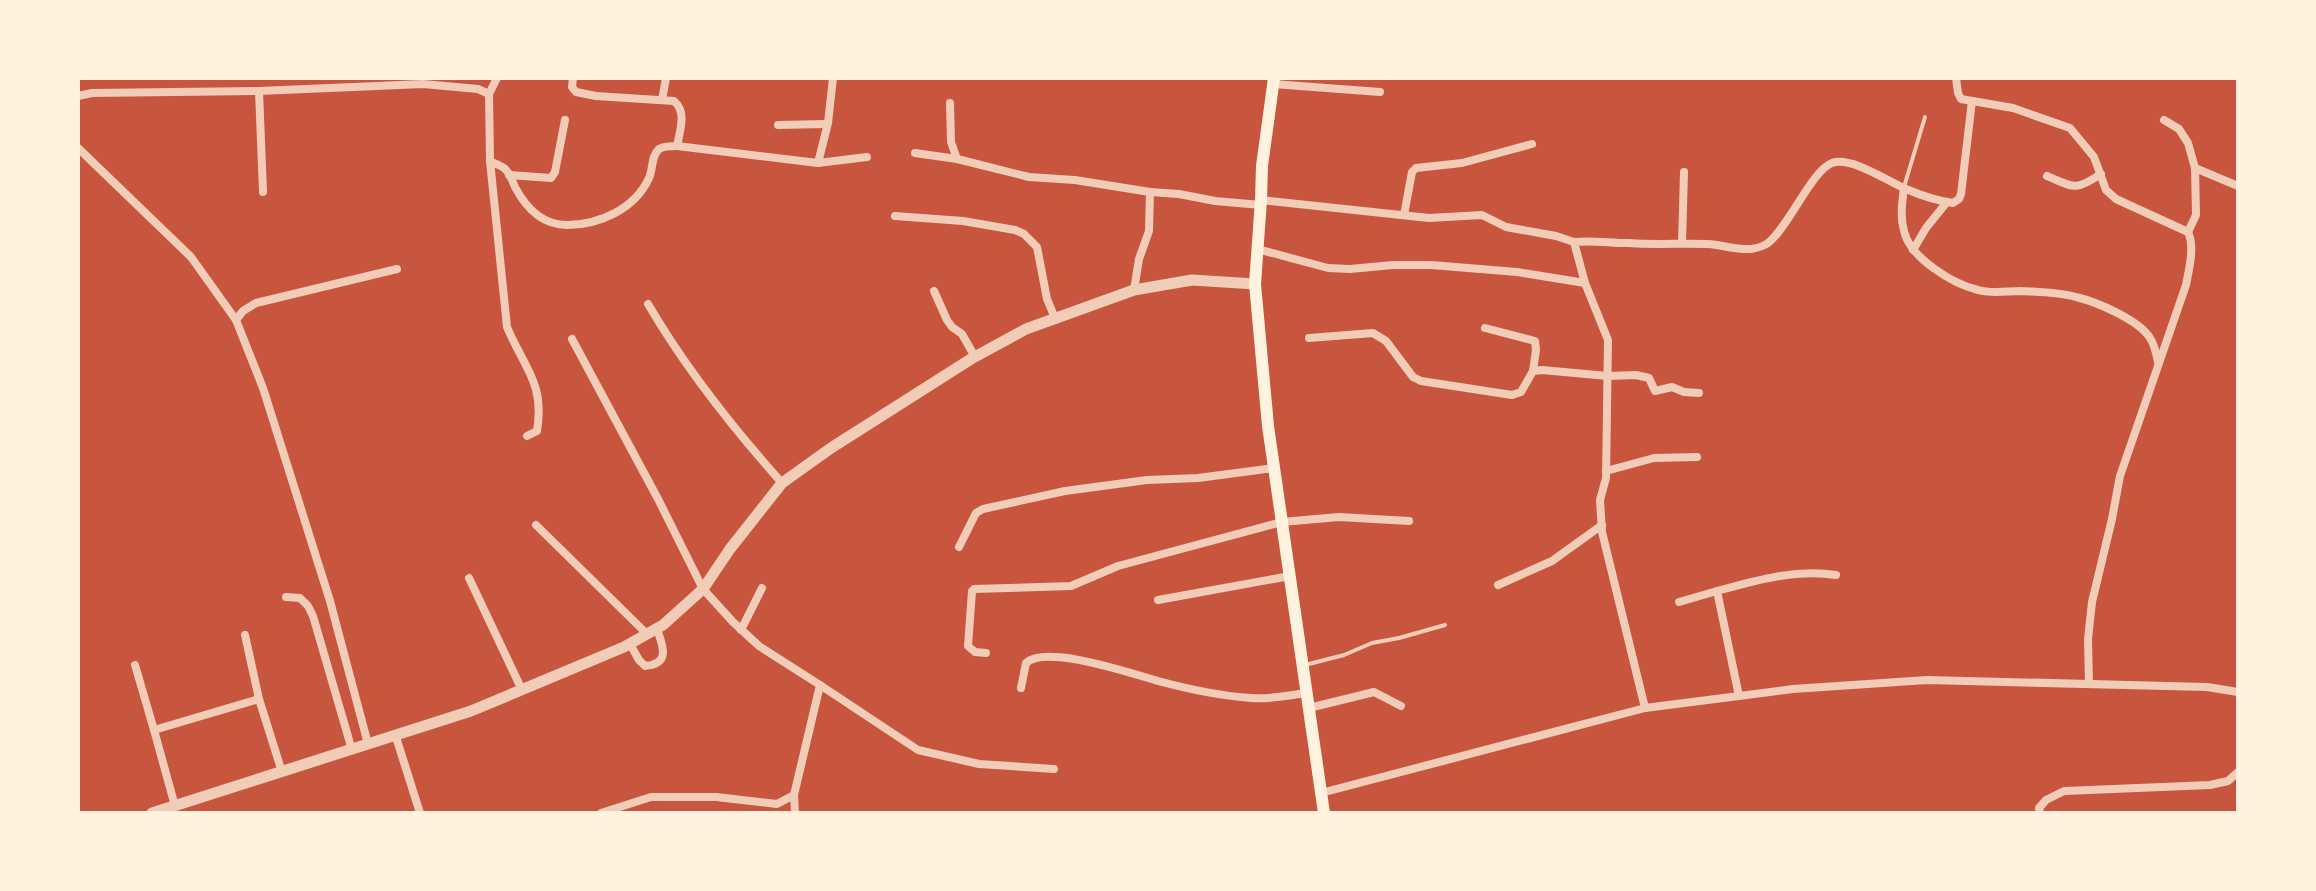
<svg xmlns="http://www.w3.org/2000/svg" width="2316" height="891" font-family="Arial,sans-serif">
  <style>
    .lines { fill: none; stroke-linecap: round; stroke-linejoin: round }
    .service { stroke: #f1ccb7; stroke-width: 4 }
    .minor { stroke: #f1ccb7; stroke-width: 8 }
    .tertiary { stroke: #f1ccb7; stroke-width: 11 }
    .secondary { stroke: #fff3e0; stroke-width: 12 }
  </style>
  <rect width="100%" height="100%" fill="#c8553d"/>
  <g class="lines">
    <!-- service -->
    <g class="service">
      <polyline points="1904,187 1925,117"/>
      <polyline points="1305,665 1344,655 1372,643 1399,638 1445,625"/>
    </g>
    <!-- minor -->
    <g class="minor">
      <polyline points="833,78 828,123 818,163 867,157"/>
      <path d="M1956 78 1958 93 1961 99 2013 108 2070 128 2094 157 2106 190 2116 199 2188 232C2195 247 2189 269 2186 285L2120 476 2112 519 2092 602 2088 639 2089 684"/>
      <polyline points="1273,84 1380,92"/>
      <polyline points="259,91 263,192"/>
      <polyline points="489,94 497,78"/>
      <path d="M78 96 92 93 259 91 423 84 478 89 489 94 490 161 507 327C524 368 545 383 537 431L527 436"/>
      <polyline points="662,100 666,78"/>
      <polyline points="950,103 951,142 957,159"/>
      <polyline points="2164,120 2179,129 2188,143 2195,168 2196,215 2188,232"/>
      <polyline points="778,125 827,124"/>
      <polyline points="677,146 818,163"/>
      <polyline points="78,148 191,257 236,320 263,388 330,601 368,744"/>
      <polyline points="915,153 957,159 1029,177 1075,180 1150,192 1149,231 1139,259 1134,290"/>
      <path d="M490 161C495 164 503 166 506 170 510 174 513 182 515 187 526 208 542 225 567 225 599 225 635 209 649 178 653 170 651 156 659 149 663 146 672 146 677 146 680 130 687 112 674 101L596 96 576 92 572 87 573 78"/>
      <polyline points="2195,168 2238,186"/>
      <polyline points="509,175 551,178 555,172 565,120"/>
      <path d="M2047 176C2075 188 2075 191 2101 174"/>
      <path d="M1904 188C1902 203 1900 217 1904 231 1910 258 1953 284 1978 290 1991 294 2007 291 2021 291 2039 292 2059 292 2076 297 2097 302 2139 320 2150 338 2155 345 2156 354 2158 362"/>
      <polyline points="1150,192 1179,194 1215,201 1261,205"/>
      <polyline points="1261,200 1429,218 1482,215 1506,227 1556,236 1574,242"/>
      <polyline points="1404,215 1412,172 1416,168 1462,163 1532,144"/>
      <polyline points="895,216 963,221 1015,230 1024,234 1037,247 1047,299 1055,318"/>
      <polyline points="1682,243 1684,172"/>
      <polyline points="1257,249 1328,268 1350,269 1393,265 1431,265 1517,272 1585,283"/>
      <polyline points="1913,250 1926,228 1947,202"/>
      <polyline points="934,291 947,320 952,327 962,334 975,357"/>
      <path d="M648 304C686 369 732 427 782 483"/>
      <polyline points="236,320 243,311 256,303 397,269"/>
      <polyline points="1485,328 1535,341 1536,350 1533,371"/>
      <polyline points="1309,338 1373,333 1386,341 1413,377 1421,381 1512,395 1521,392 1533,371 1542,370 1608,376 1636,375 1649,378 1655,391 1672,387 1684,392 1699,393"/>
      <polyline points="572,339 658,499 703,589 733,622 759,646 820,685 794,795 777,804 716,797 651,797 601,813"/>
      <polyline points="1606,471 1654,458 1697,457"/>
      <polyline points="536,525 647,634"/>
      <polyline points="959,547 976,513 983,509 1065,491 1147,480 1198,478 1274,468"/>
      <polyline points="469,578 522,690"/>
      <polyline points="1498,585 1552,561 1602,525"/>
      <polyline points="286,597 300,598 308,606 313,616 352,750"/>
      <polyline points="1158,600 1290,576"/>
      <polyline points="1679,602 1717,591"/>
      <polyline points="741,630 762,588"/>
      <polyline points="245,635 259,699"/>
      <path d="M630 644 639 660 645 666C671 664 663 646 657 629"/>
      <polyline points="986,653 975,652 968,646 972,591 974,589 1071,586 1118,566 1282,522 1339,517 1409,521"/>
      <polyline points="135,665 154,730"/>
      <polyline points="820,685 918,750 979,764 1054,769"/>
      <path d="M1021 688 1026 663C1046 644 1133 674 1158 681 1188 689 1220 696 1251 698 1269 700 1289 695 1307 693"/>
      <path d="M1739 696 1717 591C1757 580 1795 569 1836 575"/>
      <polyline points="1309,708 1374,692 1401,706"/>
      <path d="M1645 708 1602 532 1600 500 1606 478 1608 340 1585 283 1574 242C1593 240 1610 243 1629 243 1655 245 1682 243 1708 244 1722 245 1737 250 1751 249 1757 248 1763 247 1768 243 1788 228 1812 170 1832 163 1851 156 1889 182 1906 189 1920 195 1938 201 1953 203L1959 199 1961 194 1972 101"/>
      <polyline points="395,734 420,813"/>
      <polyline points="1321,793 1645,708 1793,689 1927,680 2207,687 2238,692"/>
      <polyline points="794,795 795,813"/>
      <polyline points="175,806 154,730 259,699 282,772"/>
      <polyline points="2040,813 2039,808 2046,800 2064,791 2210,785 2228,781 2238,772"/>
    </g>
    <!-- tertiary -->
    <polyline class="tertiary" points="152,813 471,711 624,647 663,625 703,589 730,549 782,483 831,448 971,359 1026,329 1134,290 1192,280 1255,284"/>
    <!-- secondary -->
    <polyline class="secondary" points="1274,78 1262,166 1261,200 1255,284 1268,426 1324,813"/>
  </g>
  <!-- border -->
  <rect width="2316" height="891" fill="none" stroke="#fff3e0" stroke-width="160"/>
</svg>
